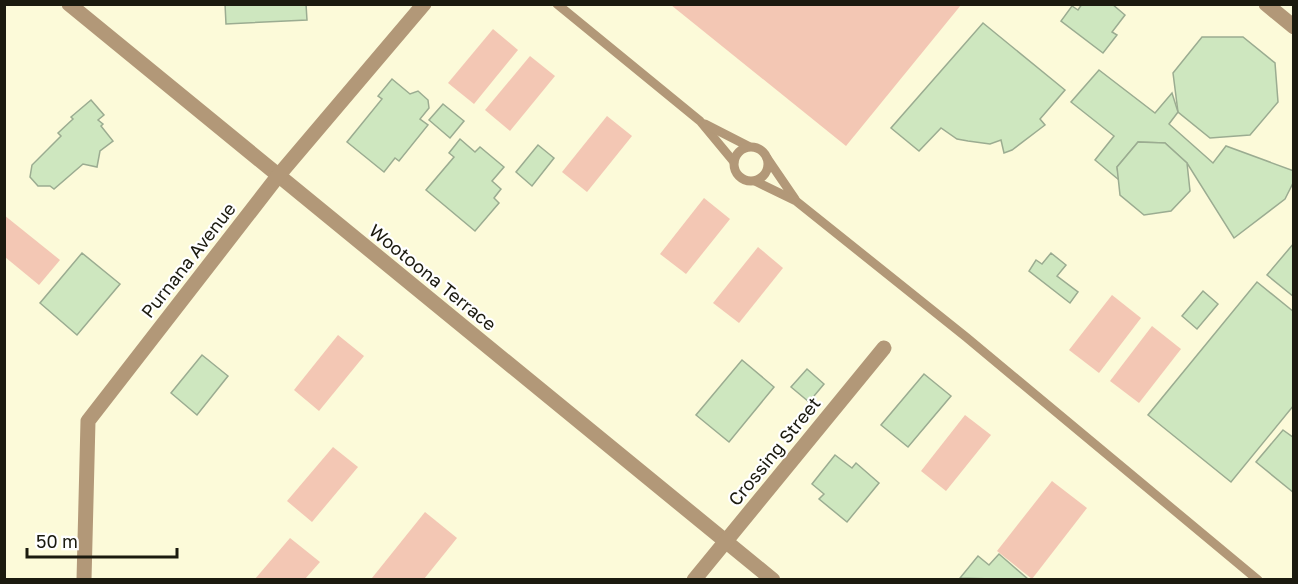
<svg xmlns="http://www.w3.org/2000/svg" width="1298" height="584" font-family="'Golos Text',sans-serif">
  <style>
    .green { fill: #f3c7b4 }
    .building { fill: #cee7bf; stroke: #9bac91; stroke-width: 1.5 }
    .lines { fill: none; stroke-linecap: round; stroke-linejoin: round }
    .service { stroke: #b29878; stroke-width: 9 }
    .minor { stroke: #b29878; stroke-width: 15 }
    .tertiary { stroke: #b29878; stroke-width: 15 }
    .labels { text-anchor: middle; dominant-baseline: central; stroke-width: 4.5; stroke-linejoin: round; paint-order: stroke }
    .street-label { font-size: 18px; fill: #1b1a0f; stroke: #fff }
  </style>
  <rect width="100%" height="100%" fill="#fcfad9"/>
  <!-- green -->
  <g class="green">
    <polygon points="671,5 961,5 846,146"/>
    <polygon points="493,29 518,50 474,104 448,83"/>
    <polygon points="530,56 555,76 510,131 485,110"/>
    <polygon points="607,116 632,136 587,192 562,172"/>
    <polygon points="704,198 730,219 686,274 660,254"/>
    <polygon points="4,215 60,260 39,285 5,257"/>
    <polygon points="758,247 783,268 739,323 713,303"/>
    <polygon points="1112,295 1141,318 1099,373 1069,350"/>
    <polygon points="1152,326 1181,349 1139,403 1110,381"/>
    <polygon points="338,335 364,356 319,411 294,390"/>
    <polygon points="965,415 991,435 946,491 921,471"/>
    <polygon points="333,447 358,467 312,522 287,501"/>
    <polygon points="1052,481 1087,508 1032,579 997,551"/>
    <polygon points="425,512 457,538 424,579 374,579 372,578"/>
    <polygon points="290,538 320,562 305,579 255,579"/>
  </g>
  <!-- building -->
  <g class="building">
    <polygon points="225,4 306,4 307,20 226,24"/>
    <polygon points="1082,4 1112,4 1125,15 1112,32 1117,35 1103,53 1061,21 1072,6 1078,10"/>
    <polygon points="983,23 1065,90 1040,119 1045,125 1012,150 1004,153 1001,140 990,144 968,141 957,139 941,128 919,151 891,128"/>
    <polygon points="1202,37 1243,37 1275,63 1278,102 1250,135 1210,138 1178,112 1173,73"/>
    <polygon points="1099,70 1155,113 1172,93 1178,112 1169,124 1213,163 1226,146 1294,171 1294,181 1285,199 1234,238 1187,163 1165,143 1138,142 1117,167 1119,180 1095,160 1114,136 1071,102"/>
    <polygon points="392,79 410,94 418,91 428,100 429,108 420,119 428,125 399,161 395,158 384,172 347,142 382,99 378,96"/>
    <polygon points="91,100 104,115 98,120 103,124 101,126 113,141 100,151 97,167 83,164 54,189 50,186 38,186 30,177 32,165 61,136 58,133 73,119 71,117"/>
    <polygon points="443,104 464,121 450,138 429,120"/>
    <polygon points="460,139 475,152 480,147 504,167 492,181 501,189 494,198 499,203 475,231 426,190 454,157 449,153"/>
    <polygon points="1138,142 1165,143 1187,163 1190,191 1171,211 1144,215 1120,195 1117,167"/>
    <polygon points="538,145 554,158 532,186 516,172"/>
    <polygon points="1294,243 1294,297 1267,275"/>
    <polygon points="82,253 120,284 77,335 40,303"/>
    <polygon points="1051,253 1066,265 1057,276 1078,292 1070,303 1029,271 1036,260 1042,264"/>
    <polygon points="1257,282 1294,312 1294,405 1231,482 1148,415"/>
    <polygon points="1203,291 1218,304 1197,329 1182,316"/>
    <polygon points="202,355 228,376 197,415 171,393"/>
    <polygon points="742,360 774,387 729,442 696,415"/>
    <polygon points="807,369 824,384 809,402 791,387"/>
    <polygon points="924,374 951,396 908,447 881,425"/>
    <polygon points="1283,430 1294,438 1294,493 1256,462"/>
    <polygon points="835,455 852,468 856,463 879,483 847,522 819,499 824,494 812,484"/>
    <polygon points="999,554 1029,580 960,578 978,556 989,565"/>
  </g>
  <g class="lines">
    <!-- service -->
    <g class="service">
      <polyline points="557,4 700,121 734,162"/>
      <polyline points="705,124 748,146"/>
      <circle cx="751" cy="164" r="17"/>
      <polyline points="767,158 795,199"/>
      <polyline points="755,181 796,201 966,337 1258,580"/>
    </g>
    <!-- minor -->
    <g class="minor">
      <polyline points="69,4 773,580"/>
      <polyline points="84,580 88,421 278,176 424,4"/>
      <polyline points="694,580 884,348"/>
    </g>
    <!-- tertiary -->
    <polyline class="tertiary" points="1266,4 1294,27"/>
  </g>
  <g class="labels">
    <!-- street labels -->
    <g class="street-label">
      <text transform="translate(188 260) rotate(-52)">Purnana Avenue</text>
      <text transform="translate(433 277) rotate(39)">Wootoona Terrace</text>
      <text transform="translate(774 451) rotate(-51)">Crossing Street</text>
    </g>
  </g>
  <!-- border -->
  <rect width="1298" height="584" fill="none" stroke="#1b1a0f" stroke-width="12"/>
  <!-- scale -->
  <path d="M27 548v9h150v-9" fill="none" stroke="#1b1a0f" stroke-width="3"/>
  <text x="36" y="548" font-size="18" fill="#1b1a0f" stroke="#ffffff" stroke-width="4.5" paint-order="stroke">50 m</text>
</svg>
